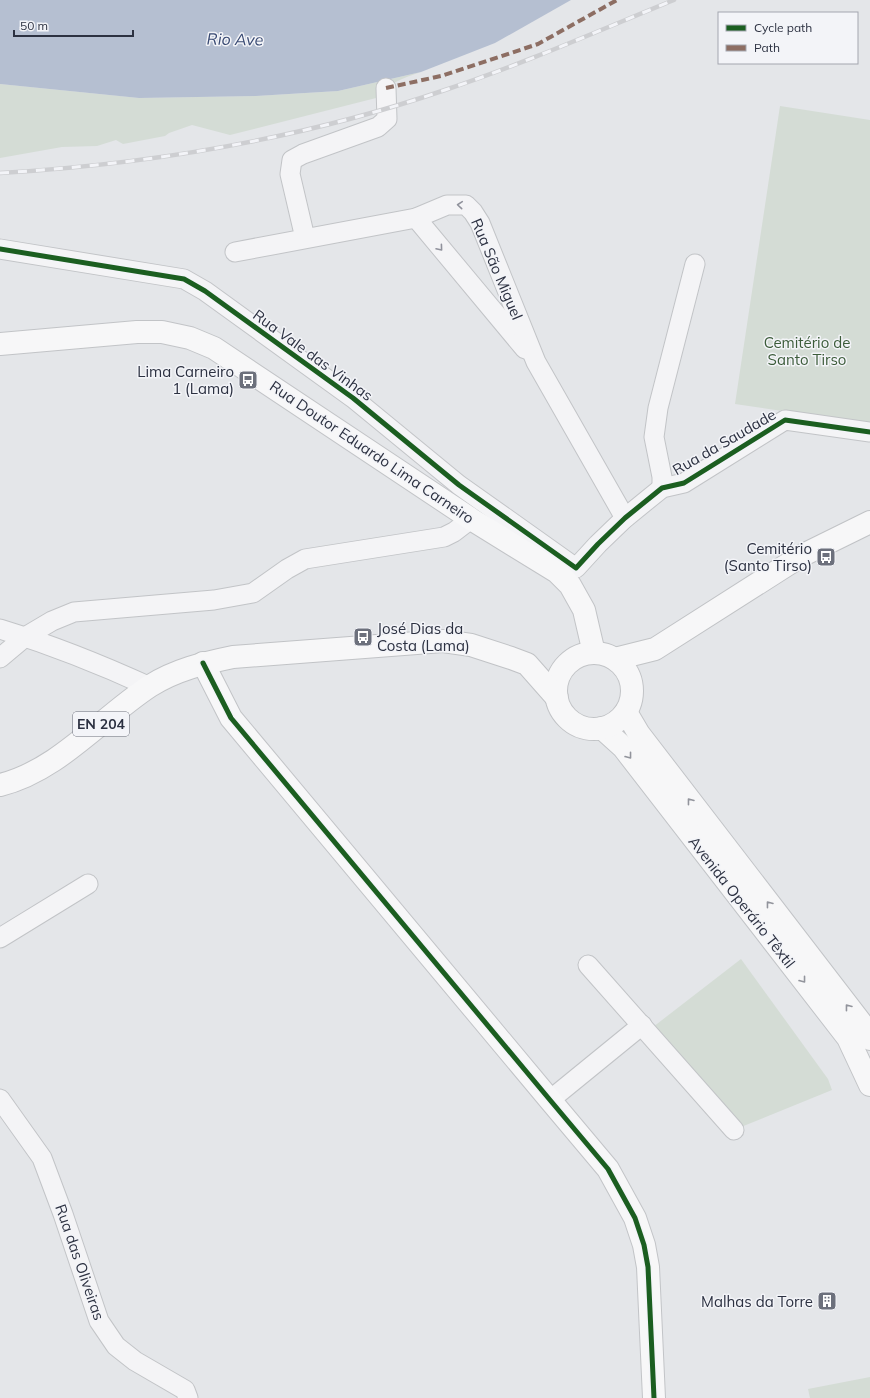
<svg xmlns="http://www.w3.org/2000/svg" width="870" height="1398" font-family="Mulish,sans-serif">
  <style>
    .green { fill: #d4dcd5 }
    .water { fill: #b5bfd1 }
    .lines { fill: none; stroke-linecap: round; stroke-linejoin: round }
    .street-casing { stroke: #c2c4c7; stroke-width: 21 }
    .secondary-casing { stroke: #c2c4c7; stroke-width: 24 }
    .primary-casing { stroke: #c1c3c6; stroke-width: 24 }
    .street { stroke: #f4f4f6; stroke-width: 19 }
    .secondary { stroke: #f7f7f8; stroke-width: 22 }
    .primary { stroke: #f7f7f8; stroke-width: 22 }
    .rail-casing { stroke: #cdced1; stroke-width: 4.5 }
    .rail { stroke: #f3f4f8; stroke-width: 3; stroke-dasharray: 9; stroke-linecap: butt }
    .quiet { stroke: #8d6e63; stroke-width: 4; stroke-dasharray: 8 4; stroke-linecap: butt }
    .cycleway-casing { stroke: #f3f4f8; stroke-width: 8 }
    .cycleway { stroke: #1b5e20; stroke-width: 5 }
    .oneway { stroke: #90929c }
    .oneway2 { stroke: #92949c }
    .labels { text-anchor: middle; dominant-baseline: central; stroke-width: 3; stroke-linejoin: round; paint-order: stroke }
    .shield { fill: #f3f4f8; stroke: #686c78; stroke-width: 1 }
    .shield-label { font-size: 14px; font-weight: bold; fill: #2c3141 }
    .street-label { font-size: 15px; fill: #2c3141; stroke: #f3f4f8 }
    .park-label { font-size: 15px; fill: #3c5c3a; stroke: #f3f4f8 }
    .poi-label { font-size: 15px; fill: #2c3141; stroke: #f3f4f8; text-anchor: end }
    .water-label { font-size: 16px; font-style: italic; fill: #394a73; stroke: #f3f4f8 }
  </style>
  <rect width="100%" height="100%" fill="#e4e6e9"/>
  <!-- green -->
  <g class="green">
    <path d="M421 72C403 78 388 83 376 98L230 135 192 125 169 133 165 136 123 144 116 140 97 146 62 147 0 158V84L139 98 256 96 338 91Z"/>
    <polygon points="780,106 870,120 870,424 735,404"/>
    <polygon points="741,959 828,1079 832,1090 741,1127 653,1027"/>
    <polygon points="870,1377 870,1398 810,1398 808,1389"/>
  </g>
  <!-- water -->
  <polygon class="water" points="0,0 571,0 495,43 421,72 338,91 256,96 139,98 0,84"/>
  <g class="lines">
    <!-- street casing -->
    <g class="street-casing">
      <g id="street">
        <polyline points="416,218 525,349"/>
        <polyline points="305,238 290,174 292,160 303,154 378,127 387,119 386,88"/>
        <polyline points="0,249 184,279 205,291 353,398 459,485 576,568 598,544 625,518 662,488 684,483 785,420 870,432"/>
        <polyline points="235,252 416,218 447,205 466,205 473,212 480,223 536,362 625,518"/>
        <polyline points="662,488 662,477 654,437 658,408 695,264"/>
        <path d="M0 629C52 645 100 664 150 687"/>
        <polyline points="0,658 25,637 52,621 74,612 214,600 253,593 287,569 305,559 444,537 454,532 471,519"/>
        <polyline points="0,938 88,884"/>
        <polyline points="588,965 734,1130"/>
        <polyline points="0,1099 42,1158 63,1214 99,1321 116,1346 135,1361 185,1390 188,1398"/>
        <polyline points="550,1100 642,1025"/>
      </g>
    </g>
    <!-- secondary casing -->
    <g class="secondary-casing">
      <g id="secondary">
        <polyline points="0,344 137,332 162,332 190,338 214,348 471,519 557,572 570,585 584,610 594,653"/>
        <polyline points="203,663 231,718 550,1100 608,1169 635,1218 644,1245 648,1267 654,1398"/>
        <polyline points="626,712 639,734 865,1028 870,1039"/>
        <polyline points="602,728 623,747 848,1038 870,1085"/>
      </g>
    </g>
    <!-- primary casing -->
    <g class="primary-casing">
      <g id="primary">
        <circle cx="594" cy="691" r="38"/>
        <polyline points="615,659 655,649 801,556 870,522"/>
        <path d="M0 785C58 771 101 718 150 686 175 670 204 663 233 657L443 641 471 645 511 658 527 664 557 698"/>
      </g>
    </g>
    <!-- street -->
    <use href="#street" class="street"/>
    <!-- secondary -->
    <use href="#secondary" class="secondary"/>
    <!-- primary -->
    <use href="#primary" class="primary"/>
    <!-- rail casing -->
    <g class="rail-casing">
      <path id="rail" d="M0 173C151 164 302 139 445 90 523 64 598 31 674 0"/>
    </g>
    <!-- rail -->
    <use href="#rail" class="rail"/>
    <!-- quiet -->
    <polyline class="quiet" points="386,88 441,76 538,44 617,0"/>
    <!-- cycleway casing -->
    <g class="cycleway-casing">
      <g id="cycleway">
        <polyline points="0,249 184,279 205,291 353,398 459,485 576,568 598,544 625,518 662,488 684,483 785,420 870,432"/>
        <polyline points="203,663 231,718 550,1100 608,1169 635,1218 644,1245 648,1267 654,1398"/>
      </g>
    </g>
    <!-- cycleway -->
    <use href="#cycleway" class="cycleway"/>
  </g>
  <!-- one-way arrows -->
  <defs><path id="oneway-chevron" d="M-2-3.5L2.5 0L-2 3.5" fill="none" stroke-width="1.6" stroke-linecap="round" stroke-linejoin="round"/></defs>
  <g class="oneway">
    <use href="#oneway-chevron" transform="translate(460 205) rotate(-175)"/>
    <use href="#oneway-chevron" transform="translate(440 248) rotate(50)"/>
  </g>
  <g class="oneway2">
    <use href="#oneway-chevron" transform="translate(629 756) rotate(52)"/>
    <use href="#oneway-chevron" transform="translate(690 801) rotate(-128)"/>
    <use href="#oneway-chevron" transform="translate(769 904) rotate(-128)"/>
    <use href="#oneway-chevron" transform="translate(803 980) rotate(52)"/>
    <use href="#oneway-chevron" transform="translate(848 1007) rotate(-128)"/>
  </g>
  <!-- icons -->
  <defs>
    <g id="bus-square" transform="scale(1)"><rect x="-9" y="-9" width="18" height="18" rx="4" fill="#6c707c" stroke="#f3f4f8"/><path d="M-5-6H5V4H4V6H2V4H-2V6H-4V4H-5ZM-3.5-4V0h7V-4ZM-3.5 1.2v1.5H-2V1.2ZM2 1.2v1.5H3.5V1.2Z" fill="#fff"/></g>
    <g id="building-square" transform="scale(1)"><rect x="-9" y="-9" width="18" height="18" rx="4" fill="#6c707c" stroke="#f3f4f8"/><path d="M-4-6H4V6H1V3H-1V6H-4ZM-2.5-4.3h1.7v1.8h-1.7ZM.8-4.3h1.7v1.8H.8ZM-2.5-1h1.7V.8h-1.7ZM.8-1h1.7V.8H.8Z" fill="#fff"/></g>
  </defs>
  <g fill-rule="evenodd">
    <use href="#bus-square" x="248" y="380"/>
    <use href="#bus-square" x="826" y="557"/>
    <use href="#bus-square" x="363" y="637"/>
    <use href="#building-square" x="827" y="1301"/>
  </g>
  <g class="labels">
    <!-- shield labels -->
    <rect class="shield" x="73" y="712" width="56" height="24" rx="3"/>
    <g class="shield-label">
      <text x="101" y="724">EN 204</text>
    </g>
    <!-- street labels -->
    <g class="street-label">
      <text transform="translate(497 269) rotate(67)">Rua São Miguel</text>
      <text transform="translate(313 355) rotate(36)">Rua Vale das Vinhas</text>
      <text transform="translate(724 442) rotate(-30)">Rua da Saudade</text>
      <text transform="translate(372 452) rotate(34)">Rua Doutor Eduardo Lima Carneiro</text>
      <text transform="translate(742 902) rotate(52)">Avenida Operário Têxtil</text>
      <text transform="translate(80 1262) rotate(71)">Rua das Oliveiras</text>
    </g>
    <!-- park labels -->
    <g class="park-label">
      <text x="807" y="342">Cemitério de<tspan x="807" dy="17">Santo Tirso</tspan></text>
    </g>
    <!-- poi labels -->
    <g class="poi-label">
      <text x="234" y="371">Lima Carneiro<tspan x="234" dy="17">1 (Lama)</tspan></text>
      <text x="812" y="548">Cemitério<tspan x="812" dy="17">(Santo Tirso)</tspan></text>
      <text x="377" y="628" text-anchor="start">José Dias da<tspan x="377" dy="17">Costa (Lama)</tspan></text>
      <text x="813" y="1301">Malhas da Torre</text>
    </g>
    <!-- water labels -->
    <g class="water-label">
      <text transform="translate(235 39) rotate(1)">Rio Ave</text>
    </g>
  </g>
  <!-- legend -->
  <rect x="718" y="12" width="140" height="52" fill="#f3f4f8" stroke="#a3a6af"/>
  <rect x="726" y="25" width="20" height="6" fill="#1b5e20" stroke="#a3a6af"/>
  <text x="754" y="32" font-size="12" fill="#2c3141">Cycle path</text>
  <rect x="726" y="45" width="20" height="6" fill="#8d6e63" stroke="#a3a6af"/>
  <text x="754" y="52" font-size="12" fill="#2c3141">Path</text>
  <!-- scale -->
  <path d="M14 30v6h119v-6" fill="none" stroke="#2c3141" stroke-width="2"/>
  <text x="20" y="30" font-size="12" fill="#2c3141" stroke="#f3f4f8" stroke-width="3" paint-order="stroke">50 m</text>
</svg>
